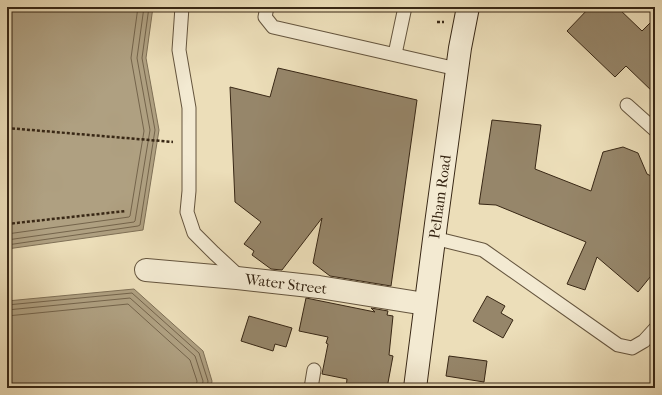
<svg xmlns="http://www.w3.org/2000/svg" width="662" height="395" font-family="'IM FELL French Canon',serif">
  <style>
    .water { fill: #afa081; stroke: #7f7056 }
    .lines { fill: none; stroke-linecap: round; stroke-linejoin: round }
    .shore { stroke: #74644b; stroke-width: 1 }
    .building { fill: #96866a; stroke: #382715 }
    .lane-casing { stroke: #65553e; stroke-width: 15 }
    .street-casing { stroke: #65553e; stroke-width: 24 }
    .secondary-casing { stroke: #382715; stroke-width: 24 }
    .path { stroke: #382715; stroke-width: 2.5; stroke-dasharray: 3 2; stroke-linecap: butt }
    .lane { stroke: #f3ead2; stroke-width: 13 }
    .street { stroke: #f3ead2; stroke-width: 22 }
    .secondary { stroke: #f3ead2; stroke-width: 22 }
    .labels { text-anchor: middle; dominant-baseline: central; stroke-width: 3.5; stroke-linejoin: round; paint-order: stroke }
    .street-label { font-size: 15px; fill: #382715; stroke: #f3ead2 }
  </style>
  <rect width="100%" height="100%" fill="#ecdeb9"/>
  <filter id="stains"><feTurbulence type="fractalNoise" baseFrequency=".005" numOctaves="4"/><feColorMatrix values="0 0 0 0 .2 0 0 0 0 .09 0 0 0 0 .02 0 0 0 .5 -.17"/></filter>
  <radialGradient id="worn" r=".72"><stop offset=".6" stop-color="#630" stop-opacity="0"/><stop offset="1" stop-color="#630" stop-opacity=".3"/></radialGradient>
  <!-- water -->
  <g class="water">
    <polygon points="7,7 153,7 146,58 159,130 143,230 7,249"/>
    <polygon points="134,289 203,351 212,381 211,388 7,388 7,301"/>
  </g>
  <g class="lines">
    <!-- shore -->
    <g class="shore">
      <polyline points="7,234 129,217 130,216 144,131 131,58 138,7"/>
      <polyline points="7,240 134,222 135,221 150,130 137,58 144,7"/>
      <polyline points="7,245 138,226 140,225 155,130 142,58 149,7"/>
      <polyline points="7,305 132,293 199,353 208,381 207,388"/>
      <polyline points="7,310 130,298 195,356 203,381 202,388"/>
      <polyline points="7,316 128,304 190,360 197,381 196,388"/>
    </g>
  </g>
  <!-- building -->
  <g class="building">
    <polygon points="590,7 617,7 642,31 655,18 655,94 626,66 615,77 567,31"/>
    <polygon points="278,68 417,100 391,286 330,276 313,263 322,218 282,270 271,269 252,255 254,251 244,244 261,222 235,202 230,87 270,97"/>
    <polygon points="492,120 541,125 535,169 591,191 603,152 623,147 638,153 647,174 655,178 655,271 638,292 597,257 585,290 567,284 586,242 496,205 479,204"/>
    <polygon points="487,296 505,306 501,313 513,320 503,338 473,321"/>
    <polygon points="306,298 375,312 371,308 388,311 387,315 393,316 389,355 393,356 387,388 346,388 347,379 322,374 328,344 326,343 328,337 299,331"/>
    <polygon points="249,316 292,328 286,347 275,344 273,351 241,341"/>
    <polygon points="449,356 487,361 484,382 446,376"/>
  </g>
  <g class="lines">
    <!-- lane casing -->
    <g class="lane-casing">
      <g id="lane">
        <polyline points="182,7 179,50 189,108 189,191 187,212 194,233 214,253 241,278"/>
        <polyline points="267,7 265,17 273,27 457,69"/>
        <polyline points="395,54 405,7"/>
        <polyline points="627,105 655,130"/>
        <polyline points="434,238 483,250 618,345 632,348 644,341 655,329"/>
        <polyline points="311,388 314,370"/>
      </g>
    </g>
    <!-- street casing -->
    <g class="street-casing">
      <polyline id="street" points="146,270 237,278 319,287 425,304"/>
    </g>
    <!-- secondary casing -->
    <g class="secondary-casing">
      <polyline id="secondary" points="415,388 436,224 460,48 468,7"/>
    </g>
    <!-- path -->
    <g class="path">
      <polyline points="437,22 444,22"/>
      <polyline points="7,128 173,142"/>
      <polyline points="7,224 126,211"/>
    </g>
    <!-- lane -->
    <use href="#lane" class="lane"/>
    <!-- street -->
    <use href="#street" class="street"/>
    <!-- secondary -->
    <use href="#secondary" class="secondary"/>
  </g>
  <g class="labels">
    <!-- street labels -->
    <g class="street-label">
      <text transform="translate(440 197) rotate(-82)">Pelham Road</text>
      <text transform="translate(286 284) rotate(7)">Water Street</text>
    </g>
  </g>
  <!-- margin -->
  <rect width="662" height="395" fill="none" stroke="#ecdeb9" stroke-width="24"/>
  <rect x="8" y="8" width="646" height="379" fill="none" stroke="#382715" stroke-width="2"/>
  <rect x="12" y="12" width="638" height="371" fill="none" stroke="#382715"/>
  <rect width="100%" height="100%" filter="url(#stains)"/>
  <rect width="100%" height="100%" fill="url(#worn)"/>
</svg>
